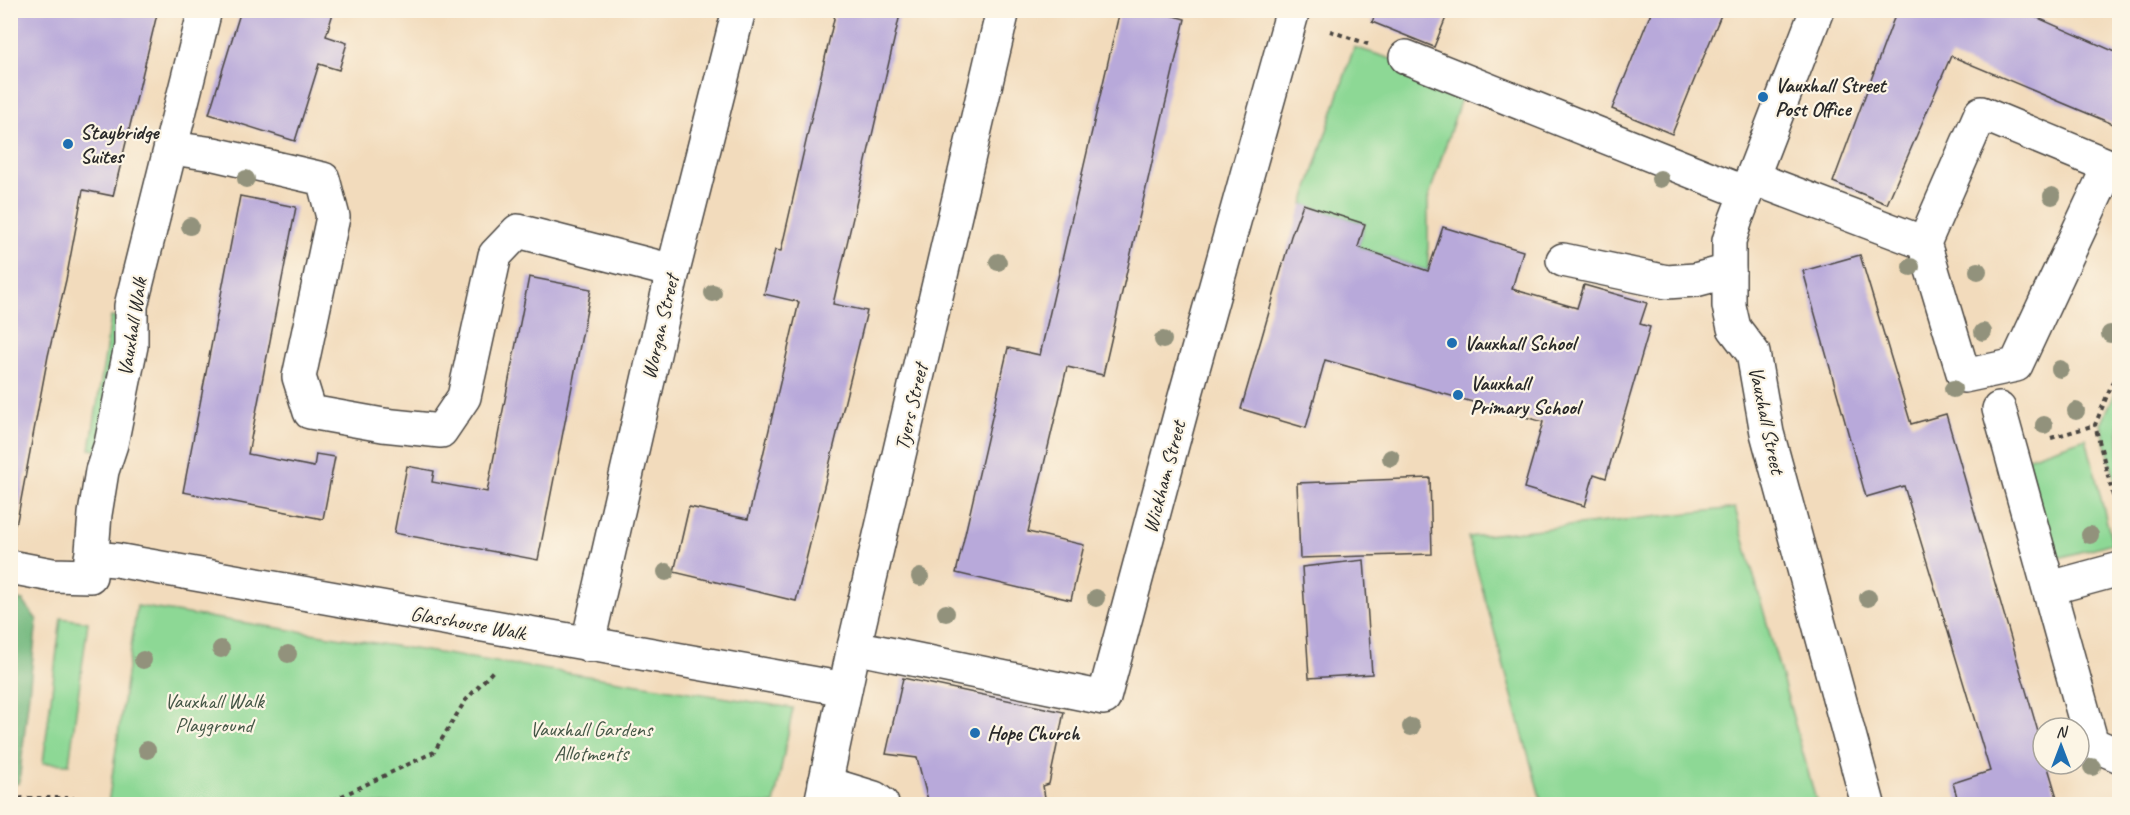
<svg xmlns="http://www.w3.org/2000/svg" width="2130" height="815" font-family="Caveat,sans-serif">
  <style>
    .green { fill: #8dd895; stroke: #5c8260; stroke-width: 1.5 }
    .forest { fill: #72b87e; stroke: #4e7254; stroke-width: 1.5 }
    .building { fill: #b8a9da }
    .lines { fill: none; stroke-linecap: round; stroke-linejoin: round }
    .minor-casing { stroke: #494541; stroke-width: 36 }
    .path { stroke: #494541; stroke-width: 4; stroke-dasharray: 4.5 4.5; stroke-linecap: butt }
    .minor { stroke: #fff; stroke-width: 33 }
    .tree { fill: #92927b }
    .poi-dot { fill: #1f6fb2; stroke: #fcf5e5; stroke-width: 2 }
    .labels { text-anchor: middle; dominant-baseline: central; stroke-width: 4.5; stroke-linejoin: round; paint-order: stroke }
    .poi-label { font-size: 21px; font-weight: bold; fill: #2b2b2b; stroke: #fcf5e5; text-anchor: start }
    .street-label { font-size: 21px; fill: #2b2b2b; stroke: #fcf5e5 }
    .park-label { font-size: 21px; fill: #445646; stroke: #fcf5e5 }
  </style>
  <rect width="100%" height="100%" fill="#fcf5e5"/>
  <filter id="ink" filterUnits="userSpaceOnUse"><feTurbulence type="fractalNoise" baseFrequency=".0167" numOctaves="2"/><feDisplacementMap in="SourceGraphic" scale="12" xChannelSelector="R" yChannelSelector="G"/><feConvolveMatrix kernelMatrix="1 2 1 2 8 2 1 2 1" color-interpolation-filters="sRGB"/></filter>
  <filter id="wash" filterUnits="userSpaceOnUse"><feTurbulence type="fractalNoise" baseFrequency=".008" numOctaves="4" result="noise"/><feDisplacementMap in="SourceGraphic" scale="24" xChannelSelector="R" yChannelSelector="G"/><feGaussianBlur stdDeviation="1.35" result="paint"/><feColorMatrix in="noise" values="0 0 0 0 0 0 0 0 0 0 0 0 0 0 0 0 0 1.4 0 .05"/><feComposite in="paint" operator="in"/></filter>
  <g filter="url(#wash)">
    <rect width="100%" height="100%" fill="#f2dbbc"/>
    <!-- green -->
    <g class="green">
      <polygon points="1354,47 1466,83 1428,199 1428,271 1358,247 1365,224 1303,204"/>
      <polygon points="111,317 124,319 103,451 90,449"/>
      <polygon points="2119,384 2119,498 2101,424"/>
      <polygon points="2086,438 2112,543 2055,559 2026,458"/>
      <polygon points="1735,508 1817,804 1542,804 1468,537"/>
      <polygon points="137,606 793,708 774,804 108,804"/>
      <polygon points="61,618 88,622 69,764 43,763"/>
    </g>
    <!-- forest -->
    <polygon class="forest" points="11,599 23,601 37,620 19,783 11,785"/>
    <g id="blocks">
      <!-- building -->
      <g class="building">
        <polygon points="10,10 158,10 113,196 83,190 66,280 48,356 17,521 10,529"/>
        <polygon points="241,10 334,10 326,36 347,43 339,70 319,64 295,141 209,114"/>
        <polygon points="836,10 901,10 833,304 867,311 796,601 674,572 689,507 748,519 799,302 764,294 775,250 781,251"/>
        <polygon points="1120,10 1151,10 1185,19 1103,375 1067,367 1028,532 1084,545 1071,600 956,573 1008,348 1040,355"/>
        <polygon points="1377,10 1449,10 1434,47 1372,22"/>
        <polygon points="1652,10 1723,10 1672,134 1612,109"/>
        <polygon points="1897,10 2020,10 2120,54 2120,127 1951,56 1887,204 1833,182"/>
        <polygon points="240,196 296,207 248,454 314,467 316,454 335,457 323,519 183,492"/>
        <polygon points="1303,204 1365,224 1358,247 1428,271 1443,227 1523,251 1512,289 1577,308 1584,285 1647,303 1640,324 1650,327 1606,478 1594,474 1585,506 1524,488 1543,422 1325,360 1306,428 1241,409 1291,236"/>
        <polygon points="1860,255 1911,424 1946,414 2043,749 2043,764 2047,764 2059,804 1959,804 1953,783 1990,771 1904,486 1866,497 1803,271"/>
        <polygon points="529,277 591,289 538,560 394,533 407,466 434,471 432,482 487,492"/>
        <polygon points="1430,478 1432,554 1300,558 1297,483"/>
        <polygon points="1364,560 1372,674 1309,678 1302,567"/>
        <polygon points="903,678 1064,712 1049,784 1043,786 1046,803 1039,804 929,804 917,758 886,754"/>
      </g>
    </g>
  </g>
  <g filter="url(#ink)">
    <use href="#blocks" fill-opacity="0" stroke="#494541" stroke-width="1.5"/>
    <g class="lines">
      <!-- minor casing -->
      <g class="minor-casing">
        <g id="minor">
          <polyline points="1817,10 1736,219 1729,241 1729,306 1734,328 1753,353 1767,433 1868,804"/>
          <polyline points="1406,57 1746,193"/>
          <polyline points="171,148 214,154 323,179 333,217 299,377 310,412 383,425 441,431 464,397 495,255 518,231 673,271"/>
          <polyline points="1753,178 1924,243 1981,113 2109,166 2016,365 1964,376 1924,243"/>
          <polyline points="1563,260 1667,282 1695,280 1729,271"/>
          <polyline points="1999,409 2092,744 2120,756"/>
          <polyline points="91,558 116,560 845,689"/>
          <polyline points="10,567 52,575 90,576 95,514 102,471 111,444 131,346 131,306 205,10"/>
          <polyline points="2050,588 2120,569"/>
          <polyline points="589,645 592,625 673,271 739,10"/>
          <polyline points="854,647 1104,698 1183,404 1293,10"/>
          <polyline points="825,783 874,798 882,804"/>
          <polyline points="821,804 854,647 1003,10"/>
        </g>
      </g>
      <!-- path -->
      <g class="path">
        <polyline points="1330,31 1368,44"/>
        <polyline points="2120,364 2095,425 2120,523"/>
        <polyline points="2051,438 2095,425"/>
        <polyline points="10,800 23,798 74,798"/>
        <polyline points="325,804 434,752 465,701 493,671"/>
      </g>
      <!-- minor -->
      <use href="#minor" class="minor"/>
    </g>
    <!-- trees -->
    <g class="tree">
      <circle cx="246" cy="179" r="9"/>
      <circle cx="1660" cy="179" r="9"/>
      <circle cx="2052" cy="196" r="9"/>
      <circle cx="190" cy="226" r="9"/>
      <circle cx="998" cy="262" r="9"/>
      <circle cx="1911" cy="267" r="9"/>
      <circle cx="1978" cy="271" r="9"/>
      <circle cx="713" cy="293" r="9"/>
      <circle cx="1983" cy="332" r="9"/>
      <circle cx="2110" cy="334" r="9"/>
      <circle cx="1163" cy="340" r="9"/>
      <circle cx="2060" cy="369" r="9"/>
      <circle cx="1953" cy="389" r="9"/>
      <circle cx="2076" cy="411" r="9"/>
      <circle cx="2044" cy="425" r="9"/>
      <circle cx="1391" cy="458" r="9"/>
      <circle cx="2090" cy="535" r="9"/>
      <circle cx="666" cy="572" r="9"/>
      <circle cx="920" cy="577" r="9"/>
      <circle cx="1096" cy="598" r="9"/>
      <circle cx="1868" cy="598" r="9"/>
      <circle cx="946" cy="613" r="9"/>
      <circle cx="221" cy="649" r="9"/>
      <circle cx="288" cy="654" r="9"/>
      <circle cx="143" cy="660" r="9"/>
      <circle cx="1411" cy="727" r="9"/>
      <circle cx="147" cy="750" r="9"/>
      <circle cx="2092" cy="767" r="9"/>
    </g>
  </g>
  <!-- markers -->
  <g class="poi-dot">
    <circle cx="1763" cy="97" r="6"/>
    <circle cx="68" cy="144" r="6"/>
    <circle cx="1452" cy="343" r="6"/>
    <circle cx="1458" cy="395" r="6"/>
    <circle cx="975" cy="733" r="6"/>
  </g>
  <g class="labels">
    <!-- poi labels -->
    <g class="poi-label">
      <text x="1775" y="85">Vauxhall Street<tspan x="1775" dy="24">Post Office</tspan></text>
      <text x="80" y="132">Staybridge<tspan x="80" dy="24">Suites</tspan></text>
      <text x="1464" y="343">Vauxhall School</text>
      <text x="1470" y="383">Vauxhall<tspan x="1470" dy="24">Primary School</tspan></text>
      <text x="987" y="733">Hope Church</text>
    </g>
    <!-- street labels -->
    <g class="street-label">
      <text transform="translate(132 327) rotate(-81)">Vauxhall Walk</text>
      <text transform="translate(660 327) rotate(-77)">Worgan Street</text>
      <text transform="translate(911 407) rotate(-77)">Tyers Street</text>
      <text transform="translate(1767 420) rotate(78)">Vauxhall Street</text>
      <text transform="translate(1164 477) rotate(-75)">Wickham Street</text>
      <text transform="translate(468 623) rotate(10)">Glasshouse Walk</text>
    </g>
    <!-- park labels -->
    <g class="park-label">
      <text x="214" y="701">Vauxhall Walk<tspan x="214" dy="24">Playground</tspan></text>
      <text x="591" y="729">Vauxhall Gardens<tspan x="591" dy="24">Allotments</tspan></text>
    </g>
  </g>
  <!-- margin -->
  <rect width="2130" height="815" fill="none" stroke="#fcf5e5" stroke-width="36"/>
  <!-- north arrow -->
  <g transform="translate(2061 746)"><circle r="28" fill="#fcf5e5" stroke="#a8a49b" stroke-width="1.5"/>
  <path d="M0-4.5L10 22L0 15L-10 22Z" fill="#1f6fb2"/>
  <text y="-9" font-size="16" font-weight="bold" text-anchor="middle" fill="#2b2b2b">N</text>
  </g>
</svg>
